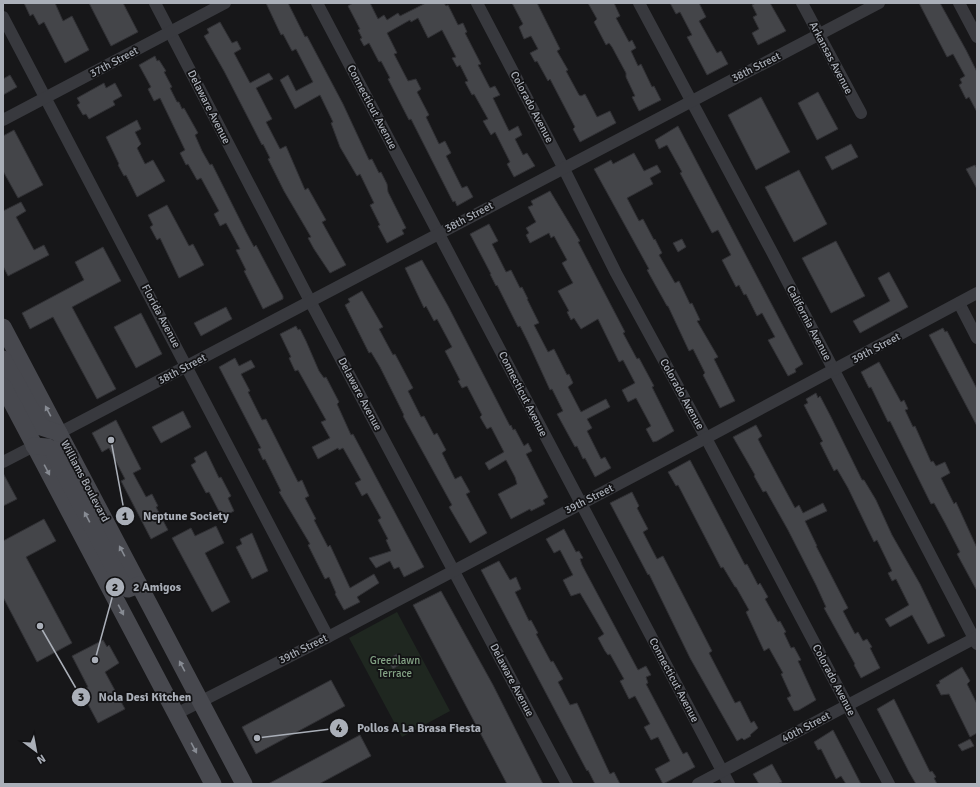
<svg xmlns="http://www.w3.org/2000/svg" width="980" height="787" font-family="Signika,sans-serif">
  <style>
    .green { fill: #1f2720 }
    .building { fill: #444549; stroke: #313135 }
    .lines { fill: none; stroke-linecap: round; stroke-linejoin: round }
    .minor { stroke: #38393e; stroke-width: 12 }
    .secondary { stroke: #47484e; stroke-width: 17 }
    .oneway { fill: #878b93 }
    .labels { text-anchor: middle; dominant-baseline: central; stroke-width: 3.5; stroke-linejoin: round; paint-order: stroke }
    .street-label { font-size: 11px; fill: #aaafb8; stroke: #121214 }
    .park-label { font-size: 11px; fill: #83a284; stroke: #121214 }
    .leader { fill: none; stroke: #aaafb8; stroke-width: 1.5 }
    .callout-dot { fill: #aaafb8; stroke: #121214; stroke-width: 1.5 }
    .mark-label { font-size: 12px; text-anchor: middle; font-weight: bold; fill: #111 }
    .callout-label { font-size: 12px; text-anchor: middle; font-weight: bold; fill: #aaafb8; stroke: #121214; stroke-width: 3.5; stroke-linejoin: round; paint-order: stroke }
  </style>
  <rect width="100%" height="100%" fill="#171719"/>
  <!-- green -->
  <polygon class="green" points="397,612 450,711 402,737 349,638"/>
  <!-- building -->
  <g class="building">
    <polygon points="24,3 55,3 63,21 72,16 89,50 65,63 44,22 39,25 33,14 30,16"/>
    <polygon points="89,3 123,3 138,32 111,46"/>
    <polygon points="266,3 288,3 305,37 307,36 343,104 369,160 372,159 379,173 381,172 387,184 388,192 406,228 402,230 404,234 387,243 378,226 380,225 370,205 374,203 360,174 357,176 340,147 331,123 333,122 320,95 295,109 280,80 288,75 296,91 313,82 296,49 292,51 283,34 281,35"/>
    <polygon points="353,3 370,3 378,19 384,15 387,20 398,13 400,16 426,3 444,3 446,6 448,5 458,25 463,23 467,32 465,33 481,64 478,65 490,88 495,86 500,95 493,98 509,131 518,126 522,135 515,139 523,155 527,153 535,166 514,177 507,164 510,162 495,132 491,135 483,121 488,119 474,94 472,95 465,82 468,81 460,65 457,67 452,58 456,57 442,30 428,38 418,18 411,22 410,20 387,33 397,53 394,54 408,81 416,79 421,89 417,92 429,115 426,117 439,144 445,141 451,153 446,156 462,188 467,186 473,197 457,206 455,201 453,202 411,119 409,120 388,79 390,78 381,61 379,62 369,43 364,46 360,39 362,38 358,30 360,29 348,6"/>
    <polygon points="512,3 537,3 560,49 557,51 568,70 566,71 579,95 581,96 585,94 597,117 610,111 616,123 580,142 573,129 575,127 550,79 548,81 537,61 535,62 530,53 538,49 531,36 524,39 519,27 523,24"/>
    <polygon points="588,3 614,3 620,16 616,18 629,42 632,40 636,48 631,51 638,66 641,64 652,87 654,86 661,100 639,111 632,97 635,96 626,77 626,73 612,47 609,43 606,45 594,22 597,19"/>
    <polygon points="670,3 699,3 706,17 699,21 717,53 721,51 728,64 707,75 687,37 692,35 680,12 676,14"/>
    <polygon points="756,3 770,3 786,31 758,45 752,33 759,29 753,17 757,15 752,5"/>
    <polygon points="919,3 940,3 966,50 977,72 977,112 969,97 966,99 959,85 962,83 960,79 965,76 953,54 947,57"/>
    <polygon points="220,22 232,43 237,41 241,49 234,53 250,83 269,73 273,79 256,88 272,119 266,122 280,149 286,146 305,190 308,188 326,220 322,222 346,265 330,273 314,249 308,238 311,237 284,191 268,159 270,158 263,144 262,145 224,71 204,36 209,33 207,29"/>
    <polygon points="155,56 157,61 159,60 166,71 164,72 172,87 170,88 177,102 179,102 182,109 184,108 198,133 195,135 202,151 210,165 212,164 246,232 254,247 256,245 283,296 283,299 263,309 244,271 246,270 236,250 240,249 226,223 220,226 214,214 219,211 201,178 197,180 188,164 186,165 180,153 185,150 160,98 154,101 148,89 151,87 139,65"/>
    <polygon points="10,75 17,87 3,95 3,79"/>
    <polygon points="104,83 106,88 115,83 122,96 113,101 115,105 89,119 86,114 83,115 77,105 80,103 77,98"/>
    <polygon points="818,92 838,129 817,140 798,103"/>
    <polygon points="761,97 790,152 756,170 728,115"/>
    <polygon points="137,120 141,129 135,132 141,144 137,148 145,164 153,160 165,181 137,197 126,175 124,176 118,165 119,164 106,137"/>
    <polygon points="678,126 803,364 795,369 796,372 788,376 768,340 775,337 762,313 757,316 746,294 744,295 739,285 736,287 722,260 731,255 718,230 712,233 680,173 682,172 667,145 659,149 655,140"/>
    <polygon points="14,130 43,185 18,198 3,171 3,136"/>
    <polygon points="851,144 858,157 832,170 825,157"/>
    <polygon points="634,153 644,171 657,165 661,172 650,178 653,184 627,198 639,221 643,219 654,240 655,239 662,253 659,255 675,283 679,281 690,304 692,303 700,320 697,321 718,357 714,359 735,401 720,408 703,375 705,373 693,349 689,351 668,306 667,306 647,270 649,269 594,169 611,160 613,164"/>
    <polygon points="975,165 977,169 977,189 966,169"/>
    <polygon points="799,170 827,224 794,242 765,187"/>
    <polygon points="550,191 580,241 578,242 625,332 623,333 637,359 639,358 654,386 652,387 674,431 657,441 653,442 646,429 651,426 636,398 628,402 622,390 635,383 623,360 619,362 598,319 581,329 574,318 571,320 567,312 569,311 558,291 573,283 562,263 567,260 554,236 551,238 549,233 530,243 526,235 529,233 526,228 536,222 528,207 533,205 531,201"/>
    <polygon points="21,202 26,211 16,217 34,250 44,245 49,255 8,276 3,266 3,211"/>
    <polygon points="167,205 189,246 193,244 204,265 179,278 160,238 157,240 150,227 153,225 148,215"/>
    <polygon points="489,224 498,241 492,244 506,272 511,270 520,288 522,287 528,299 527,299 539,323 534,325 548,352 554,349 567,375 569,374 573,383 568,387 581,412 606,399 610,407 587,419 592,428 587,431 601,459 605,457 611,468 595,477 585,458 583,459 577,446 575,447 557,414 563,411 552,389 550,390 545,379 528,342 520,326 518,327 497,285 496,286 490,274 491,274 470,234"/>
    <polygon points="682,239 686,247 678,252 673,243"/>
    <polygon points="836,241 865,296 831,313 802,258"/>
    <polygon points="103,247 121,281 72,307 116,389 97,399 53,317 30,329 22,313 84,280 75,262"/>
    <polygon points="422,260 448,306 510,426 511,425 513,430 515,429 524,446 528,443 532,451 526,454 548,497 543,500 545,504 531,511 530,509 511,519 498,494 517,484 515,477 506,460 489,470 485,463 504,452 491,427 487,429 480,417 482,415 467,386 462,388 458,381 460,380 445,351 452,347 437,319 434,321 426,306 424,308 405,268"/>
    <polygon points="889,272 908,307 860,333 853,321 890,301 878,278"/>
    <polygon points="362,291 383,327 379,329 393,355 395,354 413,388 408,391 421,417 424,416 434,435 437,433 446,450 442,453 455,479 461,476 470,492 466,494 487,533 470,543 449,507 452,505 403,416 404,415 380,367 371,352 369,353 345,305 350,302 348,299"/>
    <polygon points="226,307 232,319 201,336 194,323"/>
    <polygon points="141,313 162,354 136,368 114,327"/>
    <polygon points="296,326 298,330 300,329 306,341 319,371 324,378 326,377 339,402 337,404 351,435 353,434 424,567 404,577 399,567 394,569 390,561 376,568 369,558 391,551 386,540 388,539 378,520 381,518 367,493 362,496 355,483 361,480 343,448 339,450 338,448 318,459 312,447 330,438 321,422 326,420 298,370 295,371 289,358 291,357 280,334"/>
    <polygon points="943,328 945,332 947,331 977,389 977,426 929,335"/>
    <polygon points="235,358 239,366 251,360 255,367 241,374 250,391 248,392 262,420 266,419 298,482 302,480 309,496 305,498 316,519 314,520 328,547 330,545 350,588 374,574 379,583 357,597 360,602 344,610 335,594 336,593 329,577 325,579 308,545 310,544 279,492 281,491 265,459 263,460 258,449 261,448 219,367"/>
    <polygon points="879,362 901,402 904,400 908,409 905,410 913,427 915,426 931,462 933,461 936,466 945,462 950,473 941,478 954,504 956,502 977,548 977,591 957,554 960,552 945,523 934,503 931,504 890,421 888,422 871,387 869,388 861,372"/>
    <polygon points="816,393 818,398 820,396 831,417 862,480 864,480 876,500 892,535 920,584 945,636 928,644 912,615 890,627 885,619 909,605 896,579 892,581 888,573 892,571 877,540 874,542 848,488 837,469 834,471 820,443 823,441 822,440 804,405 808,403 806,399"/>
    <polygon points="183,411 191,427 161,443 152,427"/>
    <polygon points="116,420 141,469 133,473 146,497 152,494 158,506 156,507 168,530 151,539 121,481 125,479 109,448 102,452 92,433"/>
    <polygon points="756,425 762,436 758,439 760,443 795,508 799,505 803,513 823,503 827,511 805,521 817,546 816,546 848,608 843,611 855,634 858,632 863,641 867,639 872,647 870,648 880,668 861,678 854,665 855,664 824,608 826,607 816,585 788,530 766,491 763,492 754,476 755,475 733,437"/>
    <polygon points="206,451 219,478 221,477 231,496 228,498 234,511 222,517 209,492 206,493 191,465 196,462 194,458"/>
    <polygon points="690,460 745,565 747,564 758,585 760,583 768,597 765,599 778,622 780,621 786,632 784,633 791,648 794,647 801,660 798,661 816,700 799,710 794,711 787,698 791,696 781,674 783,673 769,648 764,651 746,612 749,610 736,587 735,587 723,567 721,568 678,485 676,486 668,472"/>
    <polygon points="3,473 17,499 3,506"/>
    <polygon points="632,492 639,506 637,508 648,529 643,532 657,559 663,556 712,651 709,653 735,703 740,701 751,723 754,721 758,728 750,735 751,736 744,740 742,738 737,741 690,658 649,574 648,575 610,503"/>
    <polygon points="44,519 56,541 26,557 72,643 37,662 3,597 3,541"/>
    <polygon points="216,526 224,543 205,553 230,602 212,612 172,538 191,528 195,536"/>
    <polygon points="564,529 576,552 579,551 583,558 580,559 582,565 638,670 646,666 651,675 646,677 648,683 646,684 683,754 687,752 695,767 663,784 655,769 670,761 658,737 651,740 644,727 650,724 635,696 629,699 620,681 624,679 610,654 608,655 605,651 598,638 604,634 580,593 571,596 563,580 573,575 560,550 554,553 546,539"/>
    <polygon points="252,533 268,571 252,579 236,547 242,544 240,539"/>
    <polygon points="499,561 510,580 516,577 521,589 515,592 529,621 531,620 538,633 536,634 551,662 553,661 563,679 558,682 570,705 577,703 610,774 614,772 620,784 595,784 588,770 587,771 481,570"/>
    <polygon points="441,591 493,685 543,784 507,784 413,605"/>
    <polygon points="103,640 107,647 109,645 119,663 105,672 125,709 98,723 81,691 88,687 72,656"/>
    <polygon points="397,654 402,663 393,669 387,660"/>
    <polygon points="962,667 970,681 967,684 977,704 977,733 970,737 949,694 941,695 936,685 940,683 939,681"/>
    <polygon points="331,680 345,706 256,754 242,727"/>
    <polygon points="894,699 930,772 932,771 936,777 934,778 937,784 916,784 909,772 877,709"/>
    <polygon points="833,730 845,753 861,784 846,784 841,776 836,779 821,749 818,750 814,742"/>
    <polygon points="360,735 371,756 319,784 268,784"/>
    <polygon points="970,739 974,746 962,751 958,745"/>
    <polygon points="772,764 782,782 777,784 759,784 753,774"/>
  </g>
  <g class="lines">
    <!-- minor -->
    <g class="minor">
      <polyline points="155,3 310,301 567,784"/>
      <polyline points="317,3 729,784"/>
      <polyline points="477,3 563,167 616,273 706,438 889,784"/>
      <polyline points="639,3 772,252 977,644"/>
      <polyline points="802,3 861,113"/>
      <polyline points="959,3 977,37"/>
      <polyline points="3,17 328,637"/>
      <polyline points="3,120 225,3"/>
      <polyline points="959,303 977,338"/>
      <polyline points="59,433 879,3"/>
      <polyline points="3,462 34,446"/>
      <polyline points="176,714 328,637 706,438 977,293"/>
      <polyline points="698,784 977,637"/>
    </g>
    <!-- secondary -->
    <g class="secondary">
      <polyline points="3,327 244,784"/>
      <polyline points="3,359 41,427 59,433"/>
      <polyline points="3,386 213,784"/>
      <polyline points="34,446 48,447 53,452 123,585 128,589 139,585"/>
    </g>
  </g>
  <!-- one-way arrows -->
  <defs><path id="oneway-solid" d="M-6-.8H1V-3.2L6.5 0L1 3.2V.8H-6Z"/></defs>
  <g class="oneway">
    <use href="#oneway-solid" transform="translate(48 411) rotate(-118)"/>
    <use href="#oneway-solid" transform="translate(47 470) rotate(62)"/>
    <use href="#oneway-solid" transform="translate(87 517) rotate(-118)"/>
    <use href="#oneway-solid" transform="translate(122 551) rotate(-118)"/>
    <use href="#oneway-solid" transform="translate(121 610) rotate(62)"/>
    <use href="#oneway-solid" transform="translate(182 666) rotate(-118)"/>
    <use href="#oneway-solid" transform="translate(194 748) rotate(62)"/>
  </g>
  <g class="labels">
    <!-- street labels -->
    <g class="street-label">
      <text transform="translate(831 58) rotate(62)">Arkansas Avenue</text>
      <text transform="translate(114 62) rotate(-28)">37th Street</text>
      <text transform="translate(756 67) rotate(-27)">38th Street</text>
      <text transform="translate(209 107) rotate(63)">Delaware Avenue</text>
      <text transform="translate(372 107) rotate(62)">Connecticut Avenue</text>
      <text transform="translate(532 107) rotate(62)">Colorado Avenue</text>
      <text transform="translate(469 217) rotate(-28)">38th Street</text>
      <text transform="translate(161 316) rotate(62)">Florida Avenue</text>
      <text transform="translate(809 323) rotate(62)">California Avenue</text>
      <text transform="translate(876 348) rotate(-28)">39th Street</text>
      <text transform="translate(182 369) rotate(-28)">38th Street</text>
      <text transform="translate(360 394) rotate(62)">Delaware Avenue</text>
      <text transform="translate(523 394) rotate(63)">Connecticut Avenue</text>
      <text transform="translate(682 394) rotate(61)">Colorado Avenue</text>
      <text transform="translate(85 481) rotate(62)">Williams Boulevard</text>
      <text transform="translate(589 499) rotate(-27)">39th Street</text>
      <text transform="translate(303 649) rotate(-27)">39th Street</text>
      <text transform="translate(512 680) rotate(62)">Delaware Avenue</text>
      <text transform="translate(674 680) rotate(62)">Connecticut Avenue</text>
      <text transform="translate(834 680) rotate(62)">Colorado Avenue</text>
      <text transform="translate(806 727) rotate(-28)">40th Street</text>
    </g>
    <!-- park labels -->
    <g class="park-label">
      <text x="395" y="660">Greenlawn<tspan x="395" dy="13">Terrace</tspan></text>
    </g>
  </g>
  <!-- callouts -->
  <path class="leader" d="M111 440L125 516M95 660L115 587M40 626L81 697M257 738L339 728"/>
  <g class="callout-dot">
    <circle cx="111" cy="440" r="4"/>
    <circle cx="95" cy="660" r="4"/>
    <circle cx="40" cy="626" r="4"/>
    <circle cx="257" cy="738" r="4"/>
    <circle cx="125" cy="516" r="10"/>
    <circle cx="115" cy="587" r="10"/>
    <circle cx="81" cy="697" r="10"/>
    <circle cx="339" cy="728" r="10"/>
  </g>
  <g class="mark-label">
    <text x="125" y="520">1</text>
    <text x="115" y="591">2</text>
    <text x="81" y="701">3</text>
    <text x="339" y="732">4</text>
  </g>
  <g class="callout-label">
    <text x="186" y="520">Neptune Society</text>
    <text x="157" y="591">2 Amigos</text>
    <text x="145" y="701">Nola Desi Kitchen</text>
    <text x="419" y="732">Pollos A La Brasa Fiesta</text>
  </g>
  <!-- border -->
  <rect width="980" height="787" fill="none" stroke="#aaafb8" stroke-width="8"/>
  <!-- north arrow -->
  <g transform="translate(36 751) rotate(148)" stroke="#121214" stroke-width="3" paint-order="stroke">
  <path d="M0-3L7 15L0 10L-7 15Z" fill="#aaafb8"/>
  <text y="-6" font-size="11" font-weight="bold" text-anchor="middle" fill="#aaafb8">N</text>
  </g>
</svg>
